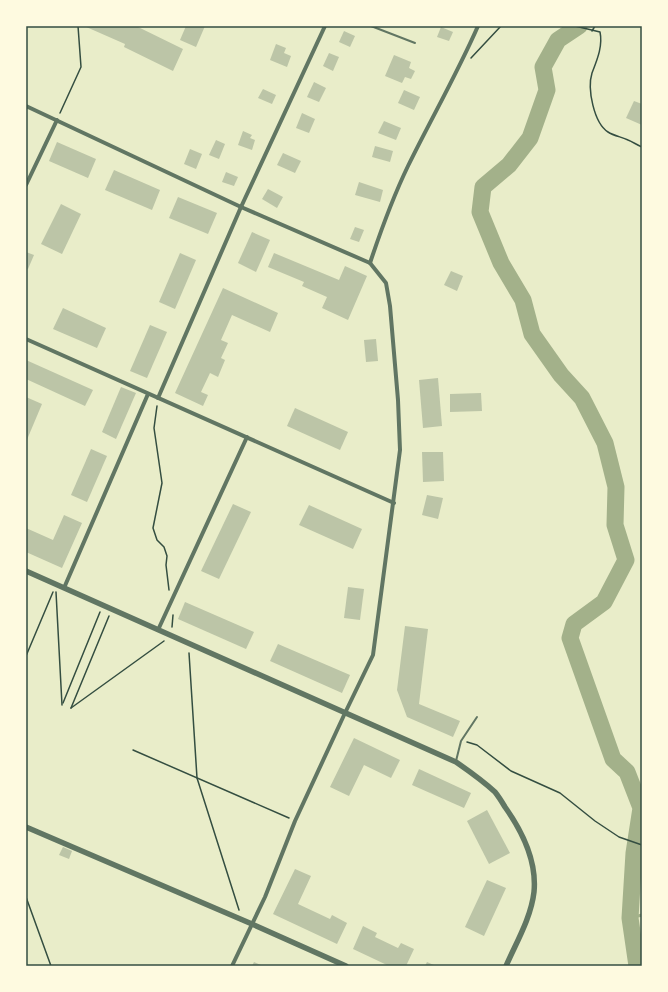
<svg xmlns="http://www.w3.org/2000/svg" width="668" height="992" font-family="'Alegreya Sans',sans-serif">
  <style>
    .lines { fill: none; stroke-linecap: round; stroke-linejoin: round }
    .stream { stroke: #a3b18a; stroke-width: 3 }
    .river { stroke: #a3b18a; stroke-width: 17 }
    .building { fill: #bcc5a7 }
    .path { stroke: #344e41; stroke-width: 1.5 }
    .service { stroke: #617663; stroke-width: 2 }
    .minor { stroke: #617663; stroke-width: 4 }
    .tertiary { stroke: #617663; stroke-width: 5.5 }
    .neatline { fill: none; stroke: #344e41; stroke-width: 1.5 }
  </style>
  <rect width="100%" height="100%" fill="#e9edc9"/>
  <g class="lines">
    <!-- stream -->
    <polyline class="stream" points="630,918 642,915"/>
    <!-- river -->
    <polyline class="river" points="579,26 558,40 543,67 547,90 530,138 509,165 483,187 480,212 501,263 523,300 532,334 561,375 582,398 605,443 616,487 615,525 626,560 604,602 574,624 570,638 613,759 627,772 641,808 634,853 630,918 637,966"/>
  </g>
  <!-- building -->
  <g class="building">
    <polygon points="84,26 136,26 183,49 173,71 124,47 125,44"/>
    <polygon points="186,26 205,26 196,47 180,40"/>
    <polygon points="441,27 453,32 449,41 437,37"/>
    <polygon points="344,31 355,36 350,47 339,42"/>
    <polygon points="276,44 286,48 284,53 291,56 287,67 270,60"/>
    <polygon points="329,53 339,57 333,71 323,66"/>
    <polygon points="394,55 411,62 409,68 415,71 411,79 405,77 402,83 385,76"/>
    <polygon points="314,82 326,88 319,102 307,97"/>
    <polygon points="263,89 276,95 272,104 258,98"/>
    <polygon points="404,90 420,97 414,110 398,103"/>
    <polygon points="634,101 642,104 642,125 626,118"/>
    <polygon points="302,113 315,119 309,133 296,128"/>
    <polygon points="384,121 401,128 396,140 378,133"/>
    <polygon points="243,131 252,135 250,138 255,140 252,150 238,145"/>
    <polygon points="216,140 225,144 219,159 209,155"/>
    <polygon points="57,142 96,159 88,178 49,161"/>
    <polygon points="375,146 393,151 390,162 372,157"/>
    <polygon points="190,149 202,154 196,169 184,164"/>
    <polygon points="283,153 301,161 295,173 277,165"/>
    <polygon points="114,170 160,190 152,210 105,190"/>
    <polygon points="226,172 238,177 234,186 222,182"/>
    <polygon points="359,182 383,190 380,202 355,195"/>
    <polygon points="268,189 283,197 277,208 262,199"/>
    <polygon points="178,197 217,213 208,234 169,218"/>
    <polygon points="61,204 81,214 62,254 41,244"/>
    <polygon points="355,227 364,230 359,242 350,239"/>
    <polygon points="252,232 270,240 256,272 238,263"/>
    <polygon points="26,252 34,255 28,269 26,268"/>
    <polygon points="180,253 196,260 175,309 159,302"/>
    <polygon points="274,253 339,280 345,266 367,276 348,320 322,308 327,297 302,286 304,282 268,267"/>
    <polygon points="451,271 463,276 457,291 444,285"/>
    <polygon points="223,288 278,313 270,332 232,315 221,340 228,343 221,358 225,360 218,377 210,373 201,392 208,395 203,406 175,393"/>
    <polygon points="63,308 106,328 97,348 53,329"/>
    <polygon points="150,325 167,332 147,378 130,371"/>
    <polygon points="376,339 378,361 366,362 364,340"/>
    <polygon points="26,360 93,390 85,406 26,379"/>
    <polygon points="438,378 442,426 423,428 419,380"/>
    <polygon points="121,387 136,393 116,439 102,432"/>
    <polygon points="481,393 482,411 450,412 450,394"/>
    <polygon points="26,397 42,404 26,442"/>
    <polygon points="295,408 348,432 340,450 287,426"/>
    <polygon points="91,449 107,456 87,502 71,495"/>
    <polygon points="422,452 443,452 444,481 423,482"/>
    <polygon points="427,495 443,498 438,519 422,515"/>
    <polygon points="233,504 251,512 219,579 201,571"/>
    <polygon points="309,505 362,529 353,549 299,525"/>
    <polygon points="64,515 82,523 62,568 26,552 26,528 53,540"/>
    <polygon points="348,587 364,589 360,620 344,618"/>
    <polygon points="185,602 254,632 246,649 178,619"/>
    <polygon points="405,626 428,629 419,704 460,721 453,737 407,717 397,690"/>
    <polygon points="278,644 350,675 342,693 270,661"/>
    <polygon points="354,738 400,760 391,778 364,765 349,796 330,787"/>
    <polygon points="419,769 471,793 464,808 412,785"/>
    <polygon points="487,810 510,853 489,864 467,821"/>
    <polygon points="63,847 72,851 69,859 59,855"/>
    <polygon points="295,869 311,876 298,904 330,919 332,915 347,923 337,944 273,914"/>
    <polygon points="487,880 506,888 484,936 465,927"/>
    <polygon points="363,926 377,933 375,937 398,948 401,943 414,949 406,966 389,966 353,949"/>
    <polygon points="254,962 263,966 252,966"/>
    <polygon points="427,962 436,966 425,966"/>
  </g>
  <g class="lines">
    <!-- path -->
    <g class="path">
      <path d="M575 26 600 32C603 46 597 60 592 73 587 89 594 123 608 132 614 136 622 137 628 140 633 142 637 145 642 147"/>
      <polyline points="592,31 595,26"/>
      <polyline points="471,58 501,26"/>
      <polyline points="60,113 81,67 78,26"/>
      <polyline points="157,406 154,428 162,483 153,528 157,540 164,547 167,556 166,565 169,590"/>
      <polyline points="56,592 62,705"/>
      <polyline points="172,627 173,615"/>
      <polyline points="189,653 197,778 239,910"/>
      <polyline points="26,656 53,592"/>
      <polyline points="63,703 100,612"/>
      <polyline points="71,708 164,641"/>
      <polyline points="71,708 109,616"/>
      <polyline points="467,742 477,745 511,771 560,793 595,821 619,837 642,845"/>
      <polyline points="133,750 289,818"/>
      <polyline points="26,897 51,966"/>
    </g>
    <!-- service -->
    <g class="service">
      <polyline points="371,26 415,43"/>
      <polyline points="456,761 461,741 477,717"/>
    </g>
    <!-- minor -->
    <g class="minor">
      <polyline points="26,106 241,207 370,263 386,283 390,306 398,400 400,450 373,655 345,713 295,821 265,897 232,966"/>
      <polyline points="26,185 57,120"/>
      <path d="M370 263C381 230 393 197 408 166 431 119 457 74 478 26"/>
      <polyline points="26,339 394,503"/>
      <polyline points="158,398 241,207 325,26"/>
      <polyline points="64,588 148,394"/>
      <polyline points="158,630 247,437"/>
    </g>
    <!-- tertiary -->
    <g class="tertiary">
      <path d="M26 571 456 762C469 771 483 781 495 792 499 797 502 802 505 807 522 831 537 861 534 892 531 918 516 943 506 966"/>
      <polyline points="26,827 252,924 346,966"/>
    </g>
  </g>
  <!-- border -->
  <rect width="668" height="992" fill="none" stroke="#fefae0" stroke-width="54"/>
  <rect x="27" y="27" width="614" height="938" class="neatline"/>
</svg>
